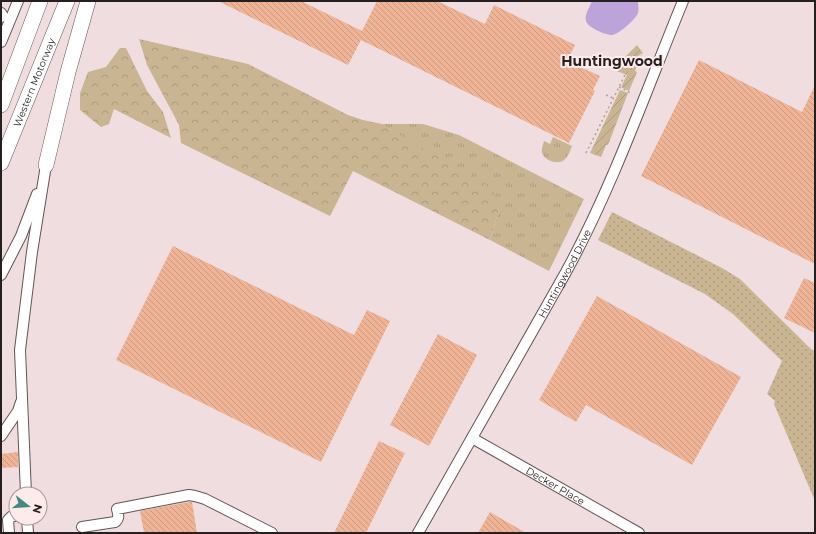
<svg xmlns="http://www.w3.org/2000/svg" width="816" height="534" font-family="Montserrat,sans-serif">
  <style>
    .grass { fill: url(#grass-tufts) }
    .forest { fill: url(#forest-crowns) }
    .park { fill: url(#park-dots) }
    .garden { fill: url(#garden-furrows) }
    .water { fill: #bca3d9 }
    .building { fill: url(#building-back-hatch) }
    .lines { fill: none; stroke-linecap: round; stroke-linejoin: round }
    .minor-casing { stroke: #645556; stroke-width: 12 }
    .highway-casing { stroke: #645556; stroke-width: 16 }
    .path { stroke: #afa1a2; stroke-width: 1.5; stroke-dasharray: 2 3; stroke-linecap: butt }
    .minor { stroke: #fff; stroke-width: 10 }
    .highway { stroke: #fff; stroke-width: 15 }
    .labels { text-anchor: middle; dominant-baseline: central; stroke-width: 4; stroke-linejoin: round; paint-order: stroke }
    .street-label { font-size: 10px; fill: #251f1f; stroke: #fdebec }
    .district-label { font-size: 14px; font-weight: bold; fill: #251f1f; stroke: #fdebec }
  </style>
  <defs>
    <pattern id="grass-tufts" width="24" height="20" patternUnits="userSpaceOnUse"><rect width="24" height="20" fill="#c9b592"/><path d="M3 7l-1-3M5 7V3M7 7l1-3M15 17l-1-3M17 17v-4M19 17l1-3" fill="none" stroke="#ac9b7d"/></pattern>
    <pattern id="forest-crowns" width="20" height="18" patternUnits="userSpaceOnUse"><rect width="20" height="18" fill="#c9b592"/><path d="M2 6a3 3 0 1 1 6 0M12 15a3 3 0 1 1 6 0" fill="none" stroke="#ac9b7d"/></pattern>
    <pattern id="park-dots" width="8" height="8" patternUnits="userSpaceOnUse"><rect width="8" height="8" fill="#c9b592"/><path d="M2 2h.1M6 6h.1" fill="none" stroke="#ac9b7d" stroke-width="1.8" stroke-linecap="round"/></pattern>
    <pattern id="garden-furrows" width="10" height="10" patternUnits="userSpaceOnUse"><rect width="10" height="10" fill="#c9b592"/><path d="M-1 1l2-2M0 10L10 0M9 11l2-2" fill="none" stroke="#ac9b7d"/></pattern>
    <pattern id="building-back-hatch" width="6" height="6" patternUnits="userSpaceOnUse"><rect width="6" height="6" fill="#efb496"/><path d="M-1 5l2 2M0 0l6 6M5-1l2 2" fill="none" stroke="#cd9a81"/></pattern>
  </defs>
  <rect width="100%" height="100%" fill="#efdddf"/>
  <!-- grass -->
  <g class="grass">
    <polygon points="382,124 423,124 459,135 584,199 549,271 490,240 499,209"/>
    <path d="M553 137 572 146C570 151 568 157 564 160 558 165 545 161 542 153 541 149 543 145 544 141L550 144Z"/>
  </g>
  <!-- forest -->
  <g class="forest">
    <polygon points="139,39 248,64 348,115 363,120 382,124 389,129 477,178 493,191 499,209 490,240 353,171 330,216 181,143 179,125 147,65"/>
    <polygon points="120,48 126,48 147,91 163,112 171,138 114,109 109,124 101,127 80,110 80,93 88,72 106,67"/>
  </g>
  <!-- park -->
  <polygon class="park" points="612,212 722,268 740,279 811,349 815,351 815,501 774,404 775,401 767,394 782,361 733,314 705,294 598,240"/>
  <!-- garden -->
  <g class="garden">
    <polygon points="637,45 643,53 635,58 627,75 617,71 625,57"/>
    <polygon points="642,55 635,71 637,72 629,91 621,87 635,59"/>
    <polygon points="620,90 628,93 608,145 606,145 601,157 590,153"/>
  </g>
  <!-- water -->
  <path class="water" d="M592 1H638C638 5 639 10 638 13 635 20 619 34 612 35 606 35 588 28 586 21 584 15 590 7 592 1Z"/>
  <!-- building -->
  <g class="building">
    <polygon points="218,1 301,1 362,31 377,1 437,1 485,24 494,5 575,45 567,61 600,76 593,90 595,91 569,143 361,40 348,65"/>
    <polygon points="699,60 802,112 815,85 815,264 641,176"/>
    <polygon points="173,246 354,335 367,310 390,321 321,462 116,360"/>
    <polygon points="804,278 815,283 815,333 784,318"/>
    <polygon points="597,296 741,377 692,465 586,405 576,422 539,400"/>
    <polygon points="438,334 477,355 429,446 390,425"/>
    <polygon points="379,441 405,453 366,533 334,533"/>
    <polygon points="18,452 18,467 1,468 1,454"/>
    <polygon points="189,502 192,502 197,533 144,533 140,511"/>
    <polygon points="490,512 526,533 478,533"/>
  </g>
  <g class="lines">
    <!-- minor casing -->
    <g class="minor-casing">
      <g id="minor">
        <polyline points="1,13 3,16 1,17"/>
        <polyline points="1,42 18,1"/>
        <polyline points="1,275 21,236 37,194"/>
        <polyline points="1,436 18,411 21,402"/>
        <path id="s1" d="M472 438 639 533"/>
        <polyline points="26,494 20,350 32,252 46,165"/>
        <polyline points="27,518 28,533"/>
        <path d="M82 527 115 522C120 518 118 514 117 509L189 495 195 496 205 499 272 533"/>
        <polyline points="9,533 8,520 12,516 16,516"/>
        <path id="s2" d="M418 533 566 272C613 186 646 91 683 1"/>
      </g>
    </g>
    <!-- highway casing -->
    <g class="highway-casing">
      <g id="highway">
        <polyline points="1,105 40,1"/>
        <path id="s3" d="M1 163 67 1"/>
        <polyline points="46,165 68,72 88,1"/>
      </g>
    </g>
    <!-- path -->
    <g class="path">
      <polyline points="619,87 631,93"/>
      <polyline points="606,95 613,98"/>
      <polyline points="586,153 625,75"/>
    </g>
    <!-- minor -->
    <use href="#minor" class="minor"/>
    <!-- highway -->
    <use href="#highway" class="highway"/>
  </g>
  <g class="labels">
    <!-- street labels -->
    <g class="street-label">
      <text stroke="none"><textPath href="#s3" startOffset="87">Western Motorway</textPath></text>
      <text stroke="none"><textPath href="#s2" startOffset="298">Huntingwood Drive</textPath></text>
      <text stroke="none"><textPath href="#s1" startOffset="96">Decker Place</textPath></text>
    </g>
    <!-- district labels -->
    <g class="district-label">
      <text x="612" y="61">Huntingwood</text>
    </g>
  </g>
  <!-- border -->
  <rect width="816" height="534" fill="none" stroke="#251f1f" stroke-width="4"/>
  <!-- north arrow -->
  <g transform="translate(28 506) rotate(107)"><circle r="19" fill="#fdebec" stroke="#a7999a"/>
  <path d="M0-3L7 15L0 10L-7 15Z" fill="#44897f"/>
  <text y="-6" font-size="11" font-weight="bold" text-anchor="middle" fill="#251f1f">N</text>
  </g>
</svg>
